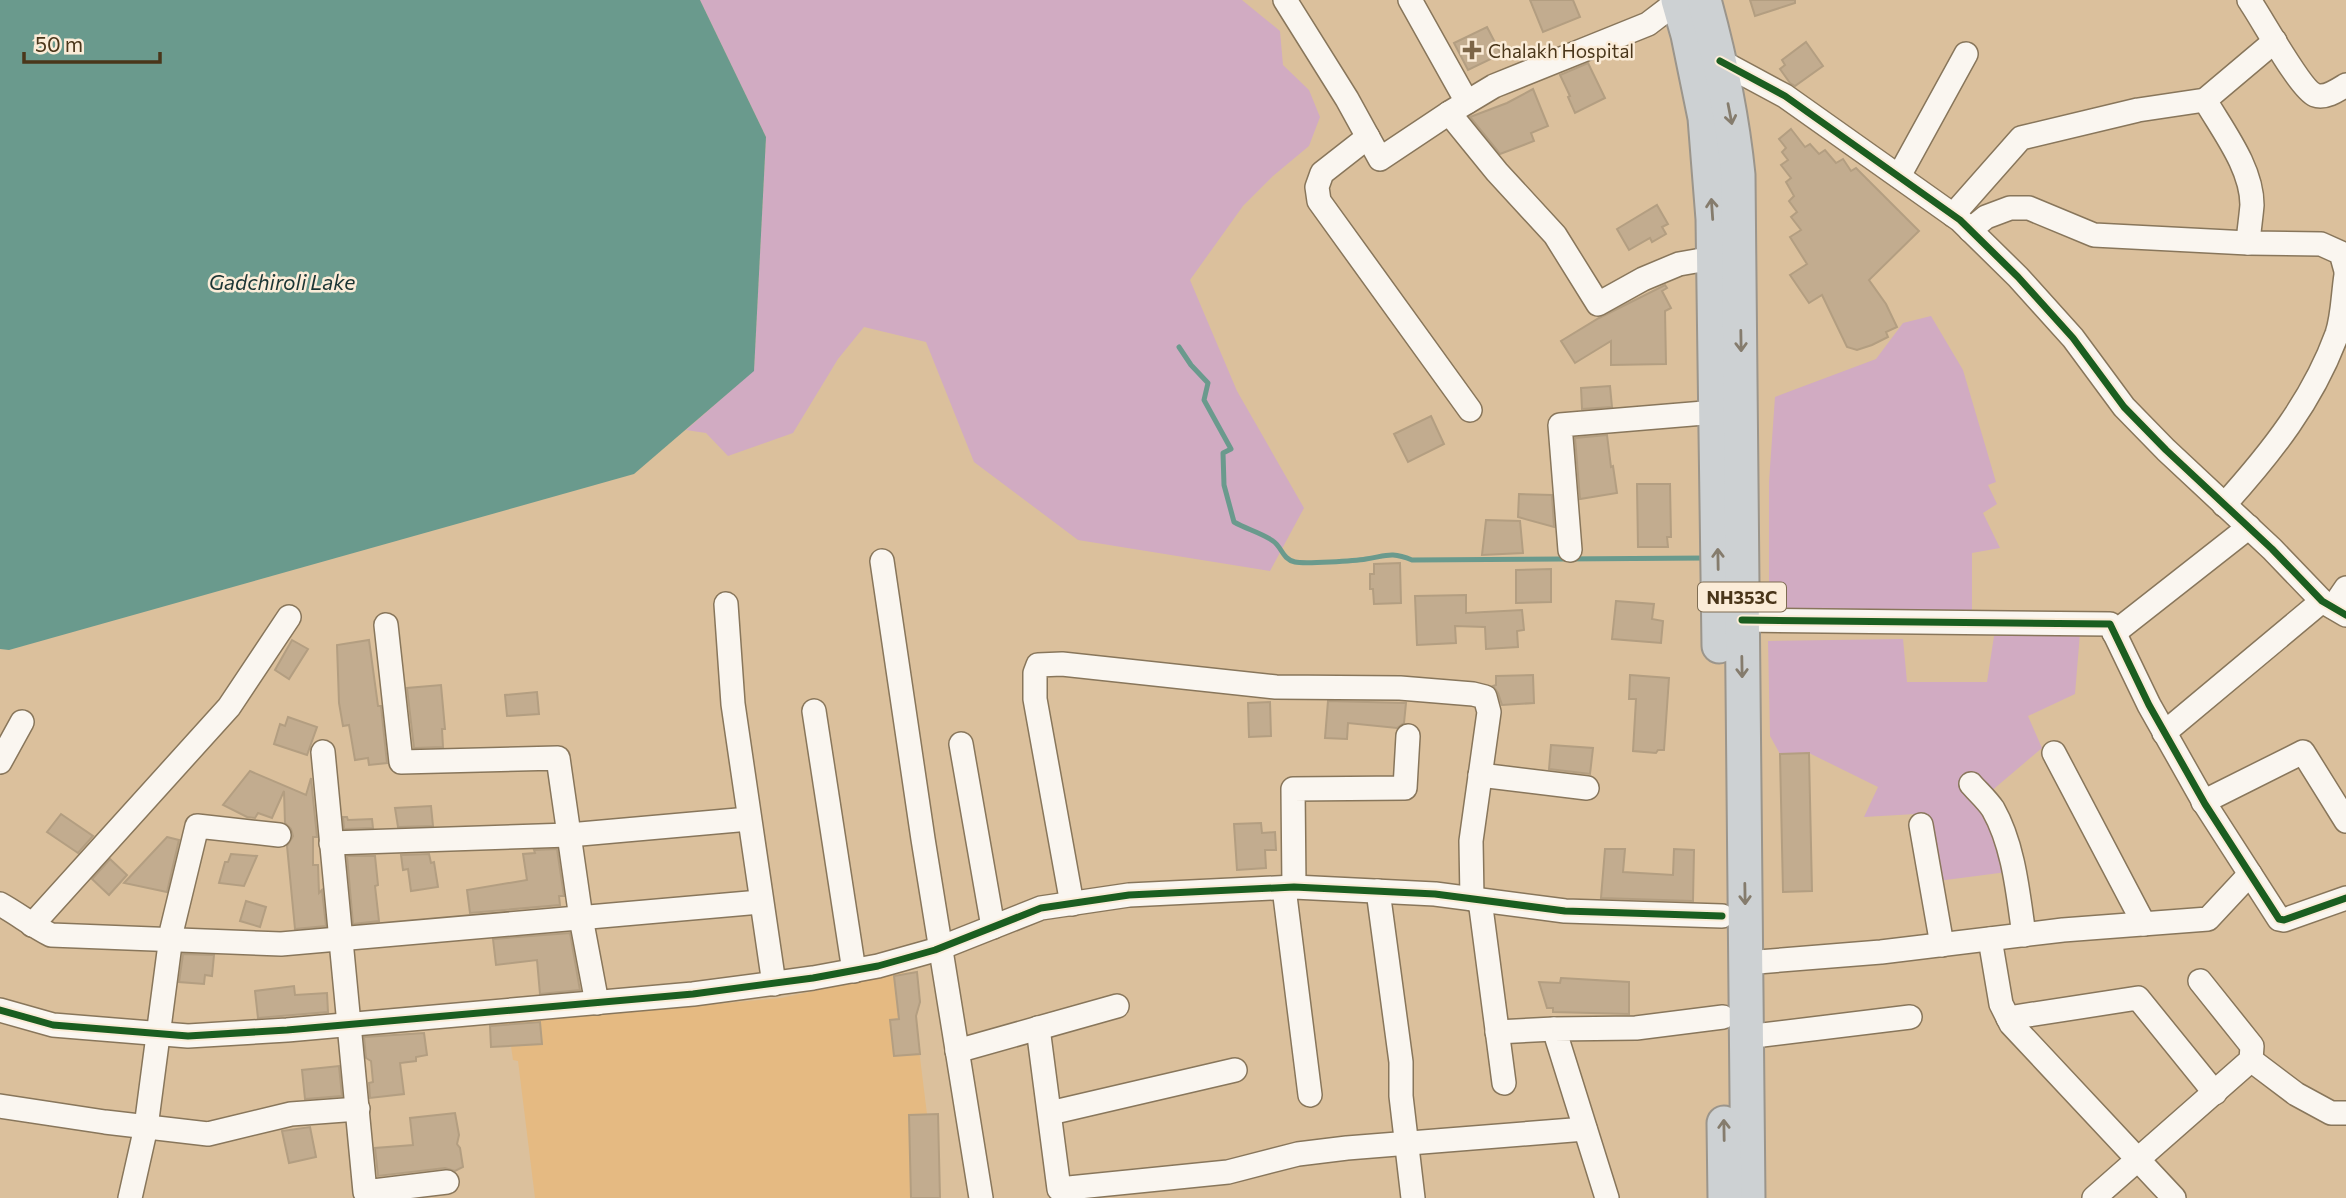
<svg xmlns="http://www.w3.org/2000/svg" width="2346" height="1198" font-family="Commissioner,sans-serif">
  <style>
    .built { fill: #e5ba82 }
    .green { fill: #d1abc2 }
    .water { fill: #6a9a8d }
    .lines { fill: none; stroke-linecap: round; stroke-linejoin: round }
    .stream { stroke: #6a9a8d; stroke-width: 5 }
    .building { fill: #c2ac8f; stroke: #b39e81; stroke-width: 2 }
    .minor-casing { stroke: #88765b; stroke-width: 26 }
    .highway-casing { stroke: #9b958b; stroke-width: 37 }
    .minor { stroke: #faf6f0; stroke-width: 23 }
    .highway { stroke: #cdd1d3; stroke-width: 33 }
    .cycleway-casing { stroke: #fbecd8; stroke-width: 11 }
    .cycleway { stroke: #1b5e20; stroke-width: 7 }
    .oneway { stroke: #857c6d }
    .poi-dot { fill: #7d6648; stroke: #fbecd8; stroke-width: 2.5 }
    .labels { text-anchor: middle; dominant-baseline: central; stroke-width: 5; stroke-linejoin: round; paint-order: stroke }
    .shield { fill: #fbecd8; stroke: #7f6d53; stroke-width: 2 }
    .shield-label { font-size: 18px; font-weight: bold; fill: #4a361a }
    .poi-label { font-size: 19px; fill: #4a361a; stroke: #fbecd8; text-anchor: start }
    .water-label { font-size: 21px; font-style: italic; fill: #1b3534; stroke: #fbecd8 }
  </style>
  <rect width="100%" height="100%" fill="#dbc09c"/>
  <!-- built -->
  <polygon class="built" points="917,972 920,1002 919,1007 914,1009 927,1114 938,1114 940,1198 535,1198 518,1061 513,1060 511,1046 491,1047 489,1019 600,1015 781,998 893,974"/>
  <!-- green -->
  <g class="green">
    <polygon points="700,0 1242,0 1280,31 1283,65 1309,90 1320,117 1309,146 1273,176 1243,206 1190,280 1237,391 1304,508 1270,571 1078,540 974,462 926,342 864,327 838,359 793,433 728,456 706,433 686,430 754,370 766,137"/>
    <polygon points="1931,316 1963,370 1996,482 1988,485 1997,504 1983,513 2000,548 1972,553 1972,610 1769,615 1769,482 1775,397 1876,359 1903,323"/>
    <polygon points="2080,633 2075,694 2028,716 2042,748 1989,793 1991,820 2007,872 1938,881 1930,831 1916,814 1864,817 1878,787 1809,753 1780,754 1770,736 1768,641 1903,639 1907,682 1987,682 1994,636"/>
  </g>
  <!-- water -->
  <polygon class="water" points="0,0 700,0 766,137 754,371 634,474 9,650 0,649"/>
  <g class="lines">
    <!-- stream -->
    <path class="stream" d="M1179 347 1191 365 1208 383 1204 400 1231 449 1223 453 1224 485 1234 522C1246 529 1262 533 1273 541 1282 547 1282 559 1295 562 1304 564 1355 561 1366 559 1386 556 1391 551 1412 560L1706 558"/>
  </g>
  <!-- building -->
  <g class="building">
    <polygon points="1530,0 1573,0 1580,17 1543,32"/>
    <polygon points="1750,0 1795,0 1795,3 1755,16"/>
    <polygon points="1487,27 1501,54 1468,70 1454,43"/>
    <polygon points="1806,42 1823,66 1795,86 1790,83 1780,69 1785,65 1782,60"/>
    <polygon points="1588,63 1605,98 1575,113 1568,97 1570,96 1560,75"/>
    <polygon points="1533,89 1548,126 1531,133 1534,141 1500,154 1470,117 1507,103"/>
    <polygon points="1791,129 1805,147 1810,144 1819,154 1825,150 1836,163 1843,159 1851,171 1856,168 1919,231 1869,280 1886,304 1897,327 1886,332 1888,337 1872,345 1857,350 1847,347 1822,295 1809,303 1790,275 1807,264 1790,237 1801,230 1791,217 1797,212 1789,201 1794,196 1786,182 1791,178 1781,165 1788,160 1782,152 1786,148 1779,139"/>
    <polygon points="1657,205 1668,224 1662,227 1666,234 1652,242 1650,238 1629,250 1617,229"/>
    <polygon points="1665,285 1667,288 1662,291 1671,308 1665,311 1666,364 1611,365 1611,341 1575,363 1561,341 1599,318"/>
    <polygon points="1610,386 1612,407 1582,409 1581,388"/>
    <polygon points="1431,416 1444,444 1408,462 1394,434"/>
    <polygon points="1607,435 1611,467 1613,466 1617,493 1580,499 1575,438"/>
    <polygon points="1637,484 1670,484 1671,537 1667,537 1668,547 1638,547"/>
    <polygon points="1519,494 1552,495 1554,527 1518,517"/>
    <polygon points="1486,520 1520,521 1523,553 1482,555"/>
    <polygon points="1400,563 1401,603 1374,604 1373,589 1370,589 1370,574 1374,574 1374,564"/>
    <polygon points="1551,569 1551,602 1516,603 1516,570"/>
    <polygon points="1466,595 1466,613 1522,610 1524,630 1517,631 1518,647 1486,649 1485,627 1455,626 1456,643 1417,645 1415,596"/>
    <polygon points="1616,601 1654,604 1652,619 1663,621 1661,643 1612,639"/>
    <polygon points="292,640 308,649 289,679 275,670"/>
    <polygon points="369,640 378,706 381,706 387,763 369,765 368,758 355,760 349,725 343,726 339,703 337,645"/>
    <polygon points="1533,675 1534,703 1502,705 1498,693 1493,686 1496,685 1496,676"/>
    <polygon points="1630,675 1669,678 1664,750 1658,750 1656,753 1633,751 1636,699 1629,699"/>
    <polygon points="441,685 445,729 442,729 443,747 414,748 407,688"/>
    <polygon points="537,692 539,714 507,716 505,695"/>
    <polygon points="1328,701 1406,703 1404,723 1397,728 1348,723 1347,739 1325,738"/>
    <polygon points="1270,702 1271,736 1249,737 1248,703"/>
    <polygon points="288,717 317,727 307,755 274,744 280,724 285,726"/>
    <polygon points="1551,745 1593,748 1590,774 1549,769"/>
    <polygon points="1809,753 1812,891 1783,892 1780,754"/>
    <polygon points="250,771 306,795 311,778 317,837 313,837 313,865 318,865 319,893 322,890 326,926 295,929 287,846 293,836 291,829 285,823 284,791 272,818 258,813 255,818 247,817 223,805"/>
    <polygon points="431,806 433,826 398,827 395,808"/>
    <polygon points="61,814 93,836 78,853 47,832"/>
    <polygon points="343,817 347,817 348,820 372,819 373,828 344,829"/>
    <polygon points="1261,823 1262,833 1275,832 1276,850 1265,850 1266,868 1237,870 1234,824"/>
    <polygon points="167,837 179,840 167,892 124,883"/>
    <polygon points="557,849 564,896 559,896 560,905 470,913 467,890 527,880 523,854 535,853 534,850"/>
    <polygon points="1605,849 1625,849 1623,872 1673,875 1674,849 1694,850 1693,901 1601,898"/>
    <polygon points="231,854 257,856 244,886 219,883 225,862 228,862"/>
    <polygon points="429,854 431,863 434,862 438,887 411,891 408,869 403,870 401,855"/>
    <polygon points="347,856 375,856 378,885 375,886 379,921 353,924"/>
    <polygon points="110,859 127,875 109,895 92,879"/>
    <polygon points="246,901 266,907 260,927 240,921"/>
    <polygon points="570,933 580,990 540,994 537,960 496,965 493,939"/>
    <polygon points="183,954 214,955 212,976 205,975 204,984 179,982"/>
    <polygon points="917,972 920,1002 916,1016 920,1054 894,1056 890,1020 899,1019 894,976"/>
    <polygon points="1561,978 1629,982 1629,1014 1553,1012 1553,1008 1547,1008 1539,982 1560,983"/>
    <polygon points="294,986 295,995 327,993 328,1012 258,1018 255,991"/>
    <polygon points="540,1022 542,1044 491,1047 490,1026"/>
    <polygon points="424,1033 427,1055 416,1057 416,1061 400,1063 404,1094 370,1098 369,1083 373,1082 371,1061 366,1058 364,1037"/>
    <polygon points="339,1066 342,1096 305,1099 302,1070"/>
    <polygon points="455,1113 459,1135 457,1144 460,1148 463,1167 455,1171 445,1168 378,1176 375,1148 413,1145 410,1118"/>
    <polygon points="938,1114 940,1198 911,1198 909,1115"/>
    <polygon points="310,1127 316,1157 289,1163 282,1131"/>
  </g>
  <g class="lines">
    <!-- minor casing -->
    <g class="minor-casing">
      <g id="minor">
        <polyline points="1285,0 1347,99 1380,159 1449,113 1494,86 1648,24 1678,1"/>
        <polyline points="1410,0 1467,102"/>
        <path d="M2249 0C2261 17 2300 89 2315 95 2325 99 2338 90 2346 85"/>
        <polyline points="1720,61 1785,96 1960,220 2018,277 2073,338 2124,407 2166,450 2272,549 2322,601 2346,615"/>
        <path d="M2205 100C2223 131 2252 168 2252 205 2251 217 2249 230 2248 243"/>
        <polyline points="1449,113 1497,172 1555,235 1598,304 1643,279 1679,264 1713,258"/>
        <polyline points="1368,137 1322,173 1317,187 1319,201 1470,410"/>
        <polyline points="1899,176 1966,54"/>
        <polyline points="1953,215 2021,138 2138,110 2205,100 2275,41"/>
        <polyline points="1970,230 1986,217 2010,208 2029,208 2094,235 2248,243 2321,244 2341,253 2346,271"/>
        <path d="M2224 505C2271 453 2313 400 2337 334 2343 316 2343 294 2346 275"/>
        <polyline points="1570,550 1560,425 1716,412"/>
        <polyline points="882,561 923,839 981,1198"/>
        <polyline points="726,604 733,704 774,984"/>
        <polyline points="2333,607 2346,588"/>
        <polyline points="1742,620 2110,624 2149,705 2205,804 2279,919 2284,920 2346,898"/>
        <polyline points="386,625 401,762 558,758 581,918 597,1003"/>
        <polyline points="2114,633 2249,527"/>
        <polyline points="814,711 854,971"/>
        <polyline points="2164,733 2322,601"/>
        <polyline points="961,744 993,927"/>
        <polyline points="323,752 365,1192 447,1182"/>
        <polyline points="2054,753 2144,924"/>
        <polyline points="0,762 22,722"/>
        <polyline points="1480,775 1587,788"/>
        <path d="M1971 784C1978 792 1987 800 1993 809 2014 846 2018 894 2024 935"/>
        <polyline points="2203,802 2303,752 2346,821"/>
        <polyline points="1921,825 1942,945"/>
        <polyline points="331,843 569,835 749,819"/>
        <polyline points="1294,887 1293,789 1405,788 1408,736"/>
        <polyline points="1284,888 1310,1095"/>
        <polyline points="1378,891 1401,1062 1401,1096 1413,1198"/>
        <polyline points="1480,900 1504,1083"/>
        <path d="M0 904C18 914 33 926 51 935L281 944 760 902"/>
        <polyline points="1072,904 1035,699 1035,673 1038,665 1062,664 1276,687 1400,688 1473,694 1485,697 1489,712 1471,841 1472,899"/>
        <polyline points="32,925 229,707 289,617"/>
        <polyline points="1990,939 2001,1004 2011,1024 2174,1198"/>
        <polyline points="1745,963 1881,952 2063,930 2208,919 2250,874"/>
        <polyline points="0,1010 53,1025 188,1036 287,1030 693,994 813,978 878,966 935,950 1041,908 1129,895 1294,887 1435,894 1565,911 1722,916"/>
        <polyline points="2008,1018 2138,998 2215,1093"/>
        <polyline points="1038,1028 1059,1189 1228,1172 1298,1154 1347,1148 1585,1129"/>
        <polyline points="1497,1032 1554,1029"/>
        <polyline points="1746,1037 1910,1017"/>
        <polyline points="957,1051 1117,1006"/>
        <polyline points="2251,1060 2296,1094 2331,1113 2346,1113"/>
        <polyline points="0,1106 105,1122 208,1134 291,1114 358,1109"/>
        <polyline points="1050,1113 1235,1070"/>
        <polyline points="130,1198 146,1127 172,929 197,826 279,835"/>
        <polyline points="1607,1198 1554,1029 1636,1028 1723,1017"/>
        <polyline points="2094,1198 2251,1060 2252,1046 2200,981"/>
      </g>
    </g>
    <!-- highway casing -->
    <g class="highway-casing">
      <g id="highway">
        <polyline points="1678,0 1688,35 1705,118 1713,219 1719,646"/>
        <path d="M1704 0C1720 58 1732 115 1738 175L1748 1198"/>
        <polyline points="1724,1123 1725,1198"/>
      </g>
    </g>
    <!-- minor -->
    <use href="#minor" class="minor"/>
    <!-- highway -->
    <use href="#highway" class="highway"/>
    <!-- cycleway casing -->
    <g class="cycleway-casing">
      <g id="cycleway">
        <polyline points="1720,61 1785,96 1960,220 2018,277 2073,338 2124,407 2166,450 2272,549 2322,601 2346,615"/>
        <polyline points="1742,620 2110,624 2149,705 2205,804 2279,919 2284,920 2346,898"/>
        <polyline points="0,1010 53,1025 188,1036 287,1030 693,994 813,978 878,966 935,950 1041,908 1129,895 1294,887 1435,894 1565,911 1722,916"/>
      </g>
    </g>
    <!-- cycleway -->
    <use href="#cycleway" class="cycleway"/>
  </g>
  <!-- one-way arrows -->
  <defs><path id="oneway-shaft" d="M-6 0H5M1.5-3L5.5 0L1.5 3" fill="none" stroke-width="1.6" stroke-linecap="round" stroke-linejoin="round" transform="scale(1.75)"/></defs>
  <g class="oneway">
    <use href="#oneway-shaft" transform="translate(1730 114) rotate(79)"/>
    <use href="#oneway-shaft" transform="translate(1712 209) rotate(-94)"/>
    <use href="#oneway-shaft" transform="translate(1741 341) rotate(89)"/>
    <use href="#oneway-shaft" transform="translate(1718 559) rotate(-91)"/>
    <use href="#oneway-shaft" transform="translate(1742 667) rotate(89)"/>
    <use href="#oneway-shaft" transform="translate(1745 894) rotate(89)"/>
    <use href="#oneway-shaft" transform="translate(1724 1130) rotate(-91)"/>
  </g>
  <!-- markers -->
  <path class="poi-dot" d="M1468.5 39.5h7v7h7v7h-7v7h-7v-7h-7v-7h7z"/>
  <g class="labels">
    <!-- shield labels -->
    <rect class="shield" x="1698" y="582.5" width="88" height="29" rx="5"/>
    <g class="shield-label">
      <text x="1742" y="597">NH353C</text>
    </g>
    <!-- poi labels -->
    <g class="poi-label">
      <text x="1488" y="50">Chalakh Hospital</text>
    </g>
    <!-- water labels -->
    <g class="water-label">
      <text x="282" y="281">Gadchiroli Lake</text>
    </g>
  </g>
  <!-- scale -->
  <path d="M24 52v10h136v-10" fill="none" stroke="#4a361a" stroke-width="3.5"/>
  <text x="35" y="52" font-size="21" fill="#4a361a" stroke="#fbecd8" stroke-width="5" paint-order="stroke">50 m</text>
</svg>
